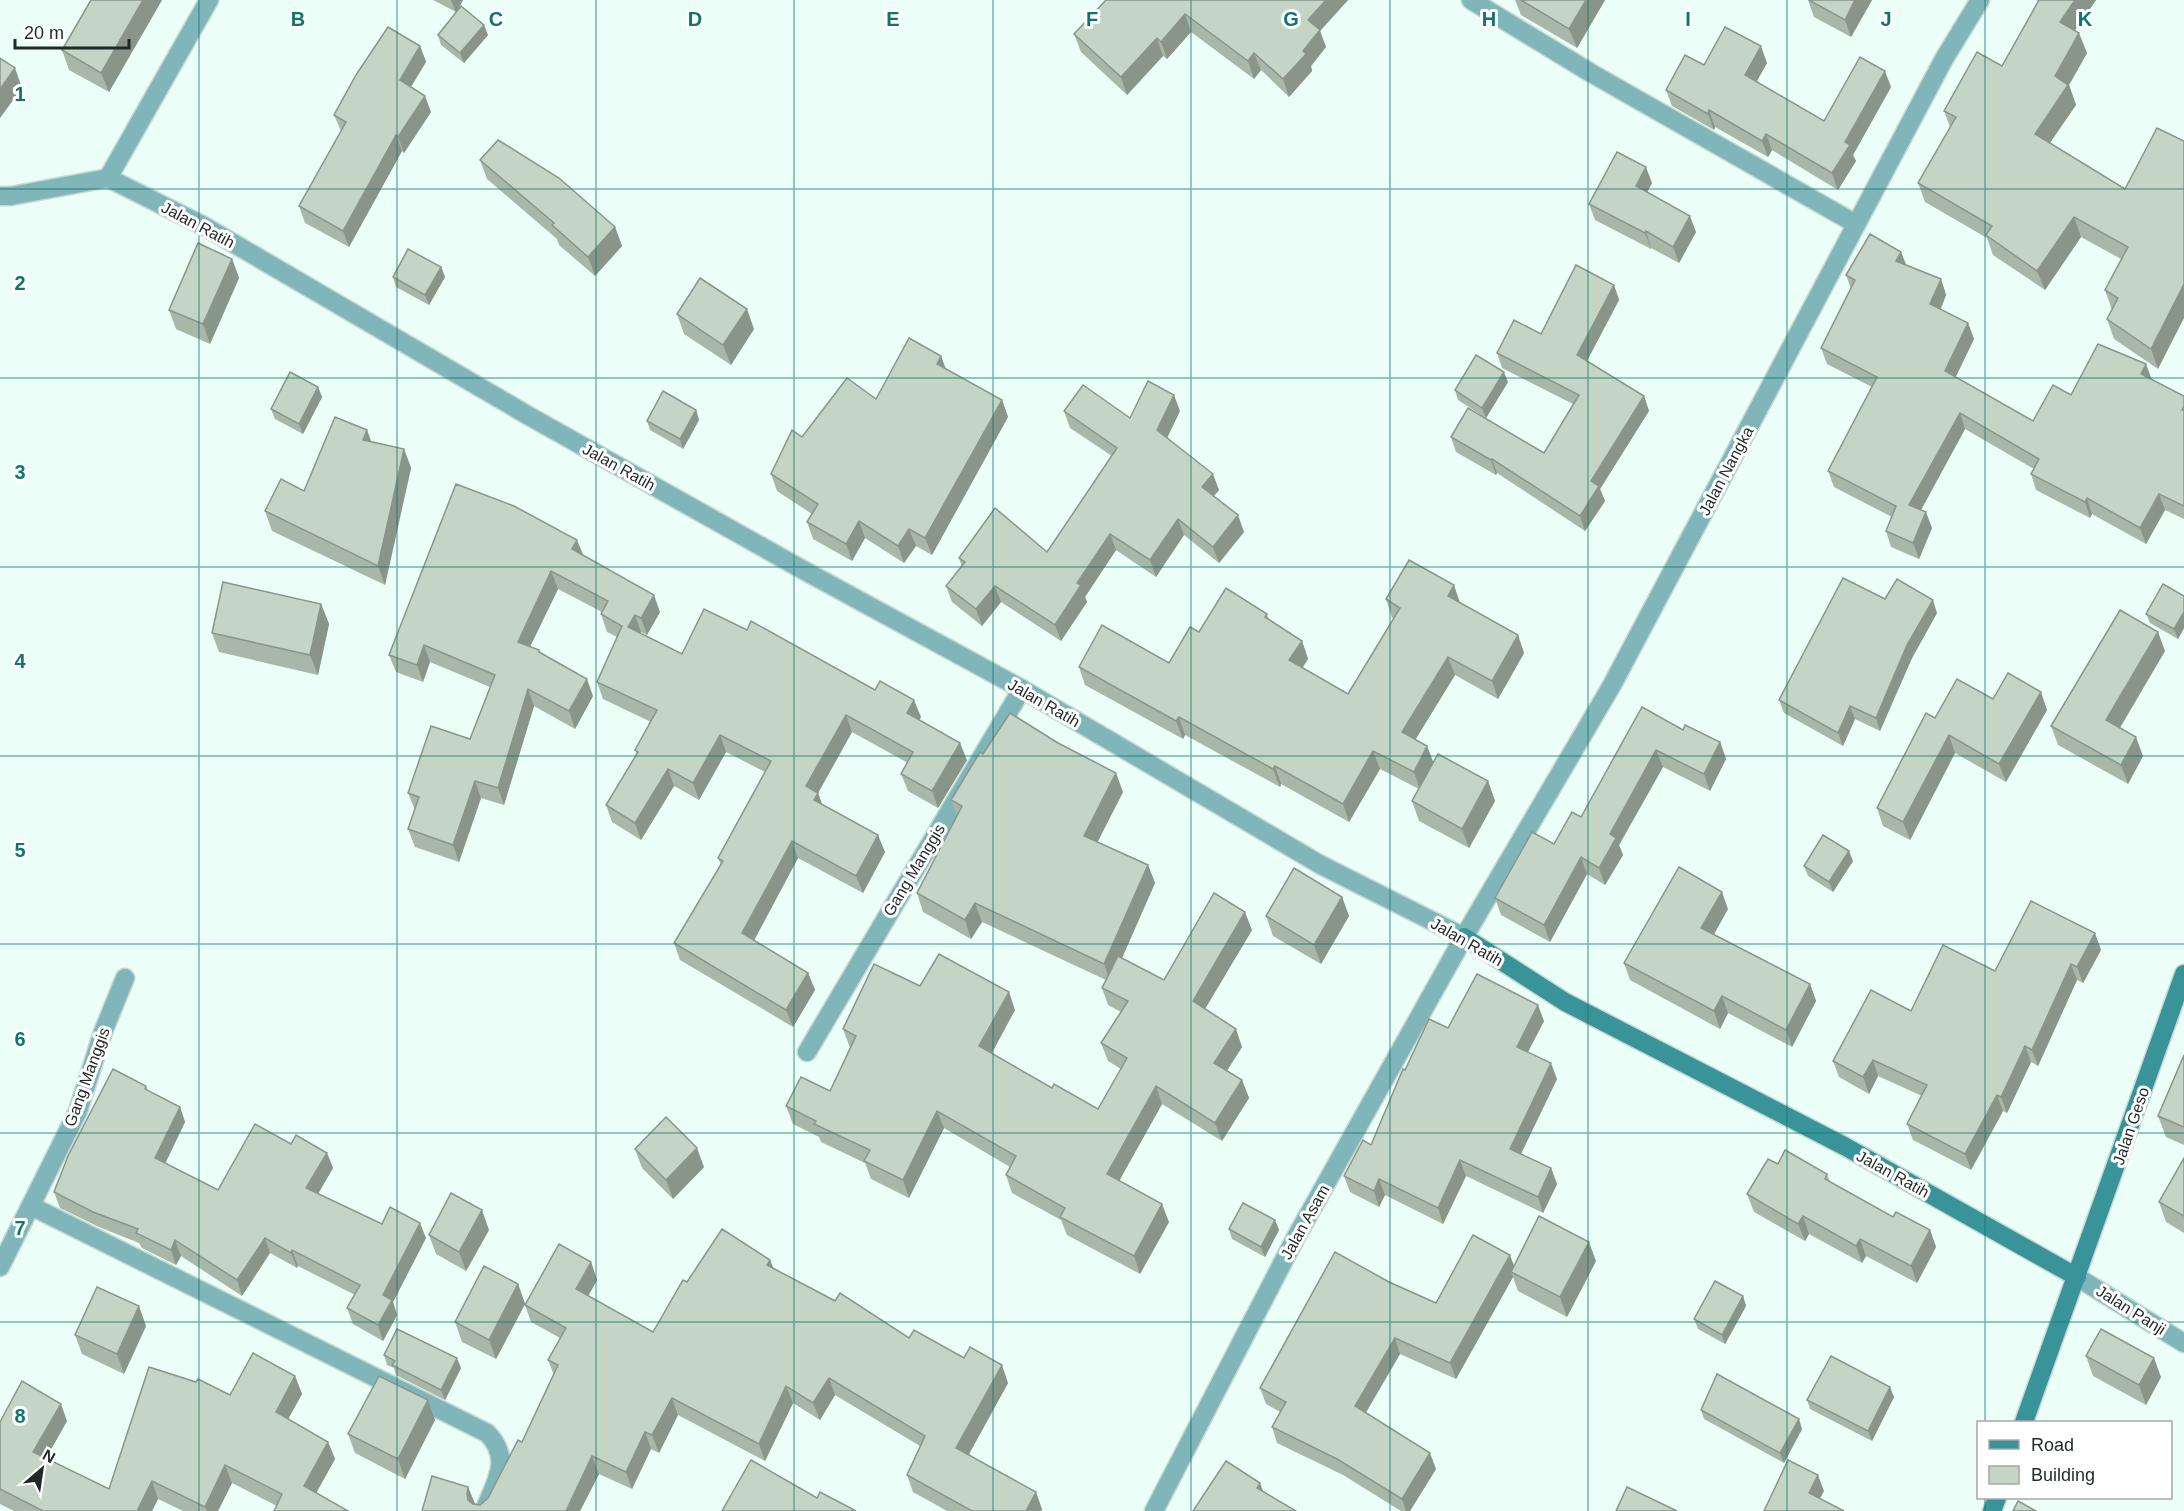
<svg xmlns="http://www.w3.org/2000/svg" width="2184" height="1511" font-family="Helvetica,sans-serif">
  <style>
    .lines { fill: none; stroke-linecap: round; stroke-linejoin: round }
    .street-casing { stroke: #c6d8d2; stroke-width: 21 }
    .secondary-casing { stroke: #c6d8d2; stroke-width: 21 }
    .street { stroke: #80b6ba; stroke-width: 18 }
    .secondary { stroke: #39949a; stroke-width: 18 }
    .wall { fill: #a9b7a9 }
    .shaded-wall { fill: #8a958a }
    .building { fill: #c5d5c5; stroke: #8a958a; stroke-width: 1.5 }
    .grid { fill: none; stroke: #0f766e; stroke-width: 1.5; stroke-opacity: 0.55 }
    .labels { text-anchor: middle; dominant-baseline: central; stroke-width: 6; stroke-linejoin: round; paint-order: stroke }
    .street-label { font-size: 16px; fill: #1f2925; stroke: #fff }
    .grid-label { font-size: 20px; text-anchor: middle; font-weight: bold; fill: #0f766e; stroke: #fff; stroke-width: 6; stroke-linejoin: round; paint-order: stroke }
  </style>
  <rect width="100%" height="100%" fill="#ebfff8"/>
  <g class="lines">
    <!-- street casing -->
    <g class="street-casing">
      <g id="street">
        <polyline points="1471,0 1591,73 1856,224"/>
        <polyline points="108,178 209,0"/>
        <polyline points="0,196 11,196 108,178 204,226 529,416 805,571 1022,689 1321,865 1464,937"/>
        <polyline points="807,1052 1022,689"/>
        <path d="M31 1206 487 1433C513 1459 495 1483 484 1511"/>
        <polyline points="0,1267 78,1111 103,1032 125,978"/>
        <polyline points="2077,1277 2184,1343"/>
        <polyline points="1154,1511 1296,1237 1464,937 1612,685 1944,59 1980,0"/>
      </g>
    </g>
    <!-- secondary casing -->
    <g class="secondary-casing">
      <g id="secondary">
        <polyline points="1464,937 1565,1002 1846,1147 2077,1277"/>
        <polyline points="2024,1422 2184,974"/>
        <polyline points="1992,1511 1997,1498"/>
      </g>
    </g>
    <!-- street -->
    <use href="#street" class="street"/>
    <!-- secondary -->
    <use href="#secondary" class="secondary"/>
  </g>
  <!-- wall -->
  <g class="wall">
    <polygon points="91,0 162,0 109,92 69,70 62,50"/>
    <polygon points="433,0 463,0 458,10 488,35 464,63 441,45 438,35 456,12"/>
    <polygon points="1106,0 1348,0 1320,31 1326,47 1311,66 1312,71 1289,97 1261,70 1254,79 1191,32 1167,59 1163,56 1127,95 1081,52 1074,34"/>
    <polygon points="1515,0 1605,0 1577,48 1521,15"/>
    <polygon points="1808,0 1872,0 1851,37 1814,17"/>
    <polygon points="2036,0 2096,0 2075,30 2087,53 2069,85 2076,105 2050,143 2125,189 2158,369 2114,339 2107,319 2112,310 2105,290 2121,259 2081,237 2045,290 1993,255 1987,238 1925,202 1918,183 1950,127 1944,111 2002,66 2038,1"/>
    <polygon points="420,46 426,62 411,87 431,112 404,153 402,151 349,247 305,223 299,206 341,131 334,115"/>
    <polygon points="1767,63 1756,82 1824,121 1891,87 1853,155 1856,161 1838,190 1772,150 1768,157 1715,127 1714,130 1672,106 1666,90 1704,65"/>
    <polygon points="480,160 615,227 622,246 595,276 559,245 557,239 487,179"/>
    <polygon points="1652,183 1647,192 1696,232 1679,263 1651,248 1651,249 1595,220 1589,204"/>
    <polygon points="1901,252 1906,265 1941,279 1946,295 1941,309 1968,323 1974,339 1955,377 2033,421 2071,395 2152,379 2184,406 2184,519 2165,510 2146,544 2092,514 2090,518 2036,490 2031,474 2034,469 1965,429 1921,510 1932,528 1919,559 1891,547 1886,531 1892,517 1834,487 1828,471 1872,387 1827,364 1821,348 1851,289 1846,275"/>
    <polygon points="232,259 239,278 210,344 176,329 169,310"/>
    <polygon points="441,267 445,277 429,305 396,287 393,277"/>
    <polygon points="1614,285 1619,300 1587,361 1644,396 1649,411 1600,489 1605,501 1585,531 1497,473 1496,475 1456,452 1451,437 1544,453 1573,404 1502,368 1497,353 1541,334"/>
    <polygon points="677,314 754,329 731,365 684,334"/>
    <polygon points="941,356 946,369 1002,400 1008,417 932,555 916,546 904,563 865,538 852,561 813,539 807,522 812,514 777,491 771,474 802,437 876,399"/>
    <polygon points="1508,382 1486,418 1458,400 1455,390"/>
    <polygon points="318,387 322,397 303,434 275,419 271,409"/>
    <polygon points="696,410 699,420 683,449 650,430 647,421"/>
    <polygon points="1064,411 1130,418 1180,411 1167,438 1219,490 1214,496 1244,532 1219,563 1184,535 1156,577 1116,550 1085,597 1087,602 1061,641 1001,602 982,626 952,602 946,586 962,567 959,558 1047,552 1112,456 1070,428"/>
    <polygon points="367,430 371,441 404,449 411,468 385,585 272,531 265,511 304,491"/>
    <polygon points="583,555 660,612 647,635 641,632 640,633 682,654 921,717 919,720 967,760 938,808 908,791 901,774 908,763 852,732 818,793 822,804 885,852 863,893 798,858 754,940 808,973 815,990 793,1027 680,960 674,943 721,865 718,858 765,772 726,752 699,800 674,786 641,840 612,822 606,805 637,755 635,750 651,722 603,699 597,682 617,637 607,632 601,614 602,612 558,589 530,647 539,650 540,653 593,696 575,729 534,706 504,805 481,798 459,862 415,847 408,829 415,810 408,793 470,739 490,687 430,662 423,682 396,672 389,655"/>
    <polygon points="2184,596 2184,628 2178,639 2150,623 2146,614"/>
    <polygon points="1386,599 1460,603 1518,635 1524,653 1498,699 1455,675 1415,740 1427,746 1433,762 1488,781 1495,801 1469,848 1419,821 1412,801 1419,789 1380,769 1349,822 1281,784 1280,787 1185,735 1183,739 1085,685 1079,667 1169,663 1199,632 1267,614 1269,620 1302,641 1308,659 1302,668 1348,694 1394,618 1392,618"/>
    <polygon points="1885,599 1937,613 1912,658 1880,731 1855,719 1843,746 1784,713 1779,700"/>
    <polygon points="321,604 329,624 318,675 219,652 212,633"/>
    <polygon points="2165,651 2120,728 2143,756 2128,784 2058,745 2051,726"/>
    <polygon points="1993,699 2047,710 2006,782 1955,753 1910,840 1883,826 1877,808 1935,718"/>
    <polygon points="1642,707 1683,730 1720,742 1726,759 1710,791 1663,767 1619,845 1623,855 1605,885 1587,874 1550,942 1501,915 1495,898 1554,844 1581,817"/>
    <polygon points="983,754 1123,792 1097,842 1148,865 1155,883 1122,958 1164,980 1252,930 1205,1009 1242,1047 1227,1071 1242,1080 1249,1098 1222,1141 1162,1104 1119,1181 1169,1222 1140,1274 1067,1235 1061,1220 1012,1193 1006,1175 1010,1167 944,1128 909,1198 871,1179 865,1163 821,1142 819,1137 793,1124 786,1106 830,1091 850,1048 843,1029 920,986 1015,1010 991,1053 1052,1088 1098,1109 1121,1069 1108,1061 1101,1043 1121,1012 1108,1005 1102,988 1106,980 982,922 971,939 923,912 917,893 957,815 951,800"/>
    <polygon points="1853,861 1833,892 1808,876 1804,866"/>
    <polygon points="1342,897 1349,916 1321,964 1273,936 1266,916"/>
    <polygon points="1728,909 1714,934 1810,984 1816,1001 1792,1047 1728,1013 1720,1029 1630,980 1624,963"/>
    <polygon points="2101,950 2083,983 2077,980 2038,1066 2031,1062 2007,1113 2003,1111 1971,1170 1913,1140 1907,1124 1922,1096 1878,1076 1869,1094 1839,1077 1833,1061 1911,1011 1995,971"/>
    <polygon points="1544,1021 1528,1052 1557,1079 1521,1154 1551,1168 1557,1184 1543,1213 1466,1176 1443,1224 1385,1195 1379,1207 1350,1192 1344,1176 1371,1145 1405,1070 1448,1028"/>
    <polygon points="2184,1055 2184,1145 2166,1137 2158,1116"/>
    <polygon points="146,1086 148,1091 180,1107 185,1122 165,1164 218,1190 291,1144 327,1153 333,1168 318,1194 382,1224 426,1238 393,1302 397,1315 383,1341 353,1324 347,1308 355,1295 298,1266 297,1268 270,1253 242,1296 181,1256 176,1265 142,1248 139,1243 99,1227 60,1208 54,1192"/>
    <polygon points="635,1149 704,1167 673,1199 642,1168"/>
    <polygon points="2184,1158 2184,1233 2166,1222 2159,1202"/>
    <polygon points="1778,1164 1827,1174 1830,1182 1893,1217 1930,1230 1936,1247 1917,1283 1866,1256 1862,1263 1809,1234 1805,1241 1754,1212 1747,1194"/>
    <polygon points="1275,1220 1279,1230 1265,1257 1232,1239 1229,1229"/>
    <polygon points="489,1230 466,1271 436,1254 429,1235"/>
    <polygon points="770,1260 773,1268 909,1338 964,1358 1008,1383 969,1454 1042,1509 1041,1511 947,1511 913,1492 907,1475 920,1446 835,1395 820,1420 793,1403 765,1461 678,1415 659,1453 651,1449 632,1489 599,1474 580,1511 422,1511 468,1487 475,1504 480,1505 488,1498 522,1442 554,1375 548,1360 560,1338 531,1322 525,1305 591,1262 597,1280 588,1296 653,1332 687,1282"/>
    <polygon points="1596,1261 1567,1317 1518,1291 1513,1277 1456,1379 1400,1354 1366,1413 1436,1469 1410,1511 1401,1511 1343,1475 1277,1443 1272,1427 1280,1412 1266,1404 1260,1388 1389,1282 1436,1303 1514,1265"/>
    <polygon points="518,1284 525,1304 496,1359 462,1342 455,1322"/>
    <polygon points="1743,1296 1746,1306 1725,1344 1698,1329 1694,1319"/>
    <polygon points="146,1326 124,1374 82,1354 75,1335"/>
    <polygon points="384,1355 461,1368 445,1400 396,1375 394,1368 387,1365"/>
    <polygon points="2086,1356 2161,1377 2146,1405 2093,1376"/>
    <polygon points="295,1376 302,1394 288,1419 328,1442 335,1459 316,1493 277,1506 232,1483 218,1511 183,1511 158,1499 152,1511 14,1511 0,1504 0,1422 67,1421 46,1458 109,1489 230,1395"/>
    <polygon points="1894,1397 1872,1441 1810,1409 1807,1400"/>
    <polygon points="428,1400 435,1420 405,1479 355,1453 348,1434"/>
    <polygon points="1701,1410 1802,1429 1784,1463 1704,1419"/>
  </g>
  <!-- shaded-wall -->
  <g class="shaded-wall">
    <polygon points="143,0 162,0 109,92 101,73"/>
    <polygon points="451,0 463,0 456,13"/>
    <polygon points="1326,0 1348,0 1320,31 1326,47 1311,66 1312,71 1289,97 1283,79 1303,51 1308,20"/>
    <polygon points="1586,0 1605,0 1577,48 1569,29"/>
    <polygon points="1855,0 1872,0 1851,37 1845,20"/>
    <polygon points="2075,0 2096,0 2067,42 2060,22"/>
    <polygon points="1185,14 1191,32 1167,59 1161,42"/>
    <polygon points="484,25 488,35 464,63 460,53"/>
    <polygon points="2079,33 2087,53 2069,85 2076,105 2042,154 2035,134 2055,76"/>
    <polygon points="1157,38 1163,56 1127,95 1121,77"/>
    <polygon points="420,46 426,62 405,96 400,80"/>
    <polygon points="1761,46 1767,63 1751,92 1745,75"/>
    <polygon points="1254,53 1261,70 1254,79 1248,61"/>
    <polygon points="15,68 22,88 0,118 0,89"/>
    <polygon points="1885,71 1891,87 1853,155 1856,161 1838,190 1832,173 1845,142"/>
    <polygon points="425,96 431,112 404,153 398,137"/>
    <polygon points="1709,110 1715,127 1714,130 1708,114"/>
    <polygon points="1766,134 1772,150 1768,157 1762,141"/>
    <polygon points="396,135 402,151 349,247 343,231"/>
    <polygon points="1646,167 1652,183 1642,202 1636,186"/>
    <polygon points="1690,216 1696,232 1679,263 1673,247"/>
    <polygon points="2074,217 2081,237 2045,290 2037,271"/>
    <polygon points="615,227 622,246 595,276 588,257"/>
    <polygon points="1646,231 1651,248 1651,249 1645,233"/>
    <polygon points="1901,252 1907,267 1896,261"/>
    <polygon points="232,259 239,278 210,344 203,324"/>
    <polygon points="441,267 445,277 429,305 425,295"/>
    <polygon points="1941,279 1946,295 1936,320 1930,304"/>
    <polygon points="2184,284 2184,318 2158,369 2151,349"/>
    <polygon points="1614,285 1619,300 1582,370 1577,355"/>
    <polygon points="747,309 754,329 731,365 723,345"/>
    <polygon points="1968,323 1974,339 1951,387 1945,371"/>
    <polygon points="941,356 947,373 937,364"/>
    <polygon points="2146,364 2152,380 2141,374"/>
    <polygon points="1504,372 1508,382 1486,418 1482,408"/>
    <polygon points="318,387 322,397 303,434 299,424"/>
    <polygon points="1174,395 1180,411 1163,446 1157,430"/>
    <polygon points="1644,396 1649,411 1600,489 1605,501 1585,531 1580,516 1591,481"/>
    <polygon points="1002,400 1008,417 932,555 925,538"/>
    <polygon points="696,410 699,420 683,449 680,439"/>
    <polygon points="1960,413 1965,429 1915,521 1909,505"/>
    <polygon points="367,430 374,450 363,440"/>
    <polygon points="404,449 411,468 385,585 378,566"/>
    <polygon points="1492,459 1497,473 1496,475 1491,460"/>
    <polygon points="1213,474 1219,490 1208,503 1202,487"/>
    <polygon points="2159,494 2165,510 2146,544 2140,528"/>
    <polygon points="2087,498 2092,514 2090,518 2085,502"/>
    <polygon points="1926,512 1932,528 1919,559 1913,543"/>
    <polygon points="1238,515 1244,532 1219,563 1213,547"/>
    <polygon points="1178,519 1184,535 1156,577 1150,560"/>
    <polygon points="859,521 865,538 852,561 846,544"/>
    <polygon points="909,529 916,546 904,563 898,546"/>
    <polygon points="1110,534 1116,550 1085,597 1087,602 1061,641 1055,625 1077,583"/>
    <polygon points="577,540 584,557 572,549"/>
    <polygon points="551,571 558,589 524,659 518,642"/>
    <polygon points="1454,585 1460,603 1448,596"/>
    <polygon points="995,586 1001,602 982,626 976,609"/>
    <polygon points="654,595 660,612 647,635 641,618"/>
    <polygon points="1933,600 1937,613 1912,658 1880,731 1876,718 1907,645"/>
    <polygon points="321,604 329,624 318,675 310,655"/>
    <polygon points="2184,612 2184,628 2178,639 2174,629"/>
    <polygon points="635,615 641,632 634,644 628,627"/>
    <polygon points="2158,632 2165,651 2113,739 2106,720"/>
    <polygon points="1518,635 1524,653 1498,699 1492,681"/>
    <polygon points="1302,641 1308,659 1296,678 1289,660"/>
    <polygon points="424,645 430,662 423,682 417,665"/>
    <polygon points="1448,657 1455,675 1409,750 1402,732"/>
    <polygon points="587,679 593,696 575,729 569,711"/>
    <polygon points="528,689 534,706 504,805 498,788"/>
    <polygon points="2041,692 2047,710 2006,782 1999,764"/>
    <polygon points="914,700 921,717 913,731 907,713"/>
    <polygon points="1850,706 1855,719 1843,746 1838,733"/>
    <polygon points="846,715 852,732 818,793 824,810 821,817 806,786"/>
    <polygon points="1179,717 1185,735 1183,739 1176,721"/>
    <polygon points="720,735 726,752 699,800 693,783"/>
    <polygon points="1949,735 1955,753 1910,840 1903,822"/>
    <polygon points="2136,737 2143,756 2128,784 2121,765"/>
    <polygon points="1720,742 1726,759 1710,791 1704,774"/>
    <polygon points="960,743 967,760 938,808 932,791"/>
    <polygon points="1427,746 1434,764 1420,790 1414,772"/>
    <polygon points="1656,750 1663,767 1619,845 1623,855 1605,885 1599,868 1610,834"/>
    <polygon points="1373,751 1380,769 1349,822 1343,804"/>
    <polygon points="1275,766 1281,784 1280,787 1273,769"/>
    <polygon points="668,769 674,786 641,840 635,823"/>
    <polygon points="1116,773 1123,792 1091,855 1084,836"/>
    <polygon points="475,781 481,798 459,862 453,845"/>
    <polygon points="1488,781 1495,801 1469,848 1462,829"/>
    <polygon points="878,835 885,852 863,893 856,876"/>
    <polygon points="792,841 798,858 749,950 742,933"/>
    <polygon points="1849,851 1853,861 1833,892 1829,882"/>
    <polygon points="1581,857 1587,874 1550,942 1544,925"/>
    <polygon points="1148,865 1155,883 1111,983 1104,964"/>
    <polygon points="1722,892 1728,909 1708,945 1701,928"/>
    <polygon points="1342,897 1349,916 1321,964 1314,945"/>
    <polygon points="975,903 982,922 971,939 965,920"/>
    <polygon points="1245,912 1252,930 1199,1019 1193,1001"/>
    <polygon points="2095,933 2101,950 2083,983 2077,967"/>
    <polygon points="2071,964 2077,980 2038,1066 2032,1050"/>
    <polygon points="808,973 815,990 793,1027 786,1010"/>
    <polygon points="1810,984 1816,1001 1792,1047 1786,1030"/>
    <polygon points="1009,992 1015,1010 986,1064 979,1046"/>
    <polygon points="1722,996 1728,1013 1720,1029 1714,1011"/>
    <polygon points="1538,1005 1544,1021 1522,1063 1517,1047"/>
    <polygon points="1236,1029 1242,1047 1220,1081 1214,1063"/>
    <polygon points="2025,1046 2031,1062 2007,1113 2001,1097"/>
    <polygon points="1873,1060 1878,1076 1869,1094 1863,1077"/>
    <polygon points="1551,1063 1557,1079 1516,1164 1510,1149"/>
    <polygon points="1242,1080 1249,1098 1222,1141 1215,1123"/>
    <polygon points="1156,1086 1162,1104 1113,1192 1107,1174"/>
    <polygon points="1997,1095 2003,1111 1971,1170 1965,1154"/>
    <polygon points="180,1107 185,1122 160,1174 155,1158"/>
    <polygon points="937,1111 944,1128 909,1198 903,1180"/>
    <polygon points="697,1148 704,1167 673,1199 666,1180"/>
    <polygon points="327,1153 333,1168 312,1204 306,1188"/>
    <polygon points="1460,1160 1466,1176 1443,1224 1438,1208"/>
    <polygon points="1551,1168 1557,1184 1543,1213 1538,1197"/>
    <polygon points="1379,1179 1385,1195 1379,1207 1374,1191"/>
    <polygon points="1162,1204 1169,1222 1140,1274 1134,1256"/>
    <polygon points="482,1210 489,1230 466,1271 459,1252"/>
    <polygon points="1803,1216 1809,1234 1805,1241 1798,1224"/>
    <polygon points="1275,1220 1279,1230 1265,1257 1261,1247"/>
    <polygon points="420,1223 426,1238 393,1302 397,1315 383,1341 378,1325 383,1295"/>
    <polygon points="1930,1230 1936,1247 1917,1283 1911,1266"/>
    <polygon points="265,1238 270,1253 242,1296 237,1280"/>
    <polygon points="1860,1239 1866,1256 1862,1263 1856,1246"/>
    <polygon points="175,1240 181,1256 176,1265 171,1250"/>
    <polygon points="1589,1242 1596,1261 1567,1317 1560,1297"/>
    <polygon points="292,1250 298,1266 297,1268 291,1253"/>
    <polygon points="1510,1255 1516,1271 1511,1272 1513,1277 1456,1379 1450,1363"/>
    <polygon points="770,1260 777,1277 767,1265"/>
    <polygon points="591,1262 597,1280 582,1307 576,1289"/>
    <polygon points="518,1284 525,1304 496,1359 489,1340"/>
    <polygon points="1743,1296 1746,1306 1725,1344 1722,1335"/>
    <polygon points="139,1306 146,1326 124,1374 117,1354"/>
    <polygon points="1395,1338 1400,1354 1360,1422 1355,1406"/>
    <polygon points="457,1358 461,1368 445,1400 441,1390"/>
    <polygon points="2154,1358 2161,1377 2146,1405 2139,1385"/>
    <polygon points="1002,1365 1008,1383 963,1465 956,1448"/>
    <polygon points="295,1376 302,1394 282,1430 276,1412"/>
    <polygon points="829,1378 835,1395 820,1420 813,1403"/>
    <polygon points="786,1386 793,1403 765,1461 759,1444"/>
    <polygon points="1890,1387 1894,1397 1872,1441 1868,1431"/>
    <polygon points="672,1398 678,1415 659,1453 652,1435"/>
    <polygon points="428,1400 435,1420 405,1479 398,1459"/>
    <polygon points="61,1404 67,1421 40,1469 33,1452"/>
    <polygon points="1799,1419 1802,1429 1784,1463 1780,1453"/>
    <polygon points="645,1432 651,1449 632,1489 626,1472"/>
    <polygon points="328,1442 335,1459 310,1504 304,1486"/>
    <polygon points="1430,1453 1436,1469 1410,1511 1406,1511 1402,1499"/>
    <polygon points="592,1456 599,1474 580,1511 566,1511"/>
    <polygon points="225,1465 232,1483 218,1511 207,1511 205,1507"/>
    <polygon points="1818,1475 1824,1491 1815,1508 1809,1493"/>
    <polygon points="152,1481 158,1499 152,1511 137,1511"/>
    <polygon points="1260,1483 1266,1499 1257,1488"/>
    <polygon points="468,1487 475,1504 473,1511 467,1494"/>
    <polygon points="1036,1492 1042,1509 1041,1511 1026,1511"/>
  </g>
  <!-- building -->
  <g class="building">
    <polygon points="91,0 143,0 101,73 62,50"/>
    <polygon points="1106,0 1326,0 1308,20 1320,30 1303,51 1306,54 1283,79 1254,53 1248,61 1185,14 1161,42 1157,38 1121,77 1074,34"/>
    <polygon points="1521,0 1586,0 1569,29"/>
    <polygon points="1809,0 1855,0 1845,20"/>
    <polygon points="2039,0 2075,0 2060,22 2079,33 2055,76 2068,85 2035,134 2125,189 2157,128 2184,141 2184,284 2151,349 2107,319 2118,298 2105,290 2128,247 2074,217 2037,271 1986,235 1992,226 1918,183 1956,117 1944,111 1977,52 2002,66"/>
    <polygon points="461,6 484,25 460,53 438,35"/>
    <polygon points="388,27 420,46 400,80 425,96 398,137 396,135 343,231 299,206 346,122 334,115 356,75"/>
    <polygon points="1725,27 1761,46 1745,75 1824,121 1860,57 1885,71 1845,142 1850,145 1832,173 1766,134 1762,141 1709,110 1708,114 1666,90 1685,55 1704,65"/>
    <polygon points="0,58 15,68 0,89"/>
    <polygon points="498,140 559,178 615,227 588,257 552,225 554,223 480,160"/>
    <polygon points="1617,152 1646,167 1636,186 1690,216 1673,247 1646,231 1645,233 1589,204"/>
    <polygon points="1870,234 1901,252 1896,261 1941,279 1930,304 1968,323 1945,371 2033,421 2053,385 2071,395 2098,344 2146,364 2141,374 2184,396 2184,406 2182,410 2184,410 2184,506 2159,494 2140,528 2087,498 2085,502 2031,474 2039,459 1960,413 1909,505 1926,512 1913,543 1886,531 1896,506 1828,471 1877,377 1821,348 1855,280 1846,275"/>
    <polygon points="198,243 232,259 203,324 169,310"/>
    <polygon points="408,249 441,267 425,295 393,277"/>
    <polygon points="1576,265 1614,285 1577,355 1644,396 1591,481 1599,486 1580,516 1492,459 1491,460 1451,437 1468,408 1544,453 1579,395 1497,353 1514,320 1541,334"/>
    <polygon points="700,278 747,309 723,345 677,314"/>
    <polygon points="909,338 941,356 937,364 1002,400 925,538 909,529 898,546 859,521 846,544 807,522 818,504 771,474 792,430 802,437 847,378 876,399"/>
    <polygon points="1476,355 1504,372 1482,408 1455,390"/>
    <polygon points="290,372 318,387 299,424 271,409"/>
    <polygon points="1148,381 1174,395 1157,430 1213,474 1202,487 1238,515 1213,547 1178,519 1150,560 1110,534 1077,583 1081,585 1055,625 995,586 976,609 946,586 965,562 959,558 995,508 1047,552 1117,448 1064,411 1083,385 1130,418"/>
    <polygon points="663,391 696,410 680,439 647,421"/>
    <polygon points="335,417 367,430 363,440 404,449 378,566 265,511 281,479 304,491"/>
    <polygon points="456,484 514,506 577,540 572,549 654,595 641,618 635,615 628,627 682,654 704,609 747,630 751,621 875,690 880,681 914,700 907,713 960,743 932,791 901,774 913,752 846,715 806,786 818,793 814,800 878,835 856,876 792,841 742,933 808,973 786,1010 674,943 723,861 718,858 771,761 720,735 693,783 668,769 635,823 606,805 638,752 635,750 657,710 597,682 622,626 601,614 608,601 551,571 518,642 539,650 539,652 587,679 569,711 528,689 498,788 475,781 453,845 408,829 419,797 408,793 431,726 470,739 495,675 424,645 417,665 389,655"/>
    <polygon points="1409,560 1454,585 1448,596 1518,635 1492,681 1448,657 1402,732 1427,746 1414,772 1373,751 1343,804 1275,766 1273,769 1179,717 1176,721 1079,667 1102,625 1169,663 1190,627 1199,632 1226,588 1267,614 1265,617 1302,641 1289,660 1348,694 1400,608 1386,599"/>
    <polygon points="1843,578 1885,599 1897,579 1933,600 1907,645 1876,718 1850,706 1838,733 1779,700"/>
    <polygon points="223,582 321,604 310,655 212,633"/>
    <polygon points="2163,584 2184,596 2184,612 2174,629 2146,614"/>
    <polygon points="2120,610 2158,632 2106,720 2136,737 2121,765 2051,726"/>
    <polygon points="2008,673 2041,692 1999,764 1949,735 1903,822 1877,808 1926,713 1935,718 1957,679 1993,699"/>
    <polygon points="1642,707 1683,730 1685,725 1720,742 1704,774 1656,750 1610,834 1616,838 1599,868 1581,857 1544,925 1495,898 1532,832 1554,844 1572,812 1581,817"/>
    <polygon points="1010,713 1058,743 1116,773 1084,836 1148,865 1104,964 975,903 965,920 917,893 962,806 951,800 980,752 983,754"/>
    <polygon points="1438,754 1488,781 1462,829 1412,801"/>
    <polygon points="1823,835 1849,851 1829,882 1804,866"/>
    <polygon points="1679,867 1722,892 1701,928 1810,984 1786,1030 1722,996 1714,1011 1624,963"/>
    <polygon points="1294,868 1342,897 1314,945 1266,916"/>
    <polygon points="1214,893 1245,912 1193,1001 1236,1029 1214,1063 1242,1080 1215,1123 1156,1086 1107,1174 1162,1204 1134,1256 1060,1217 1065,1208 1006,1175 1016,1156 937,1111 903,1180 864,1161 870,1150 814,1124 816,1121 786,1106 801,1077 830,1091 856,1036 843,1029 874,964 920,986 939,954 1009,992 979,1046 1052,1088 1054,1084 1098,1109 1127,1058 1101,1043 1128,1001 1102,988 1118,956 1164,980"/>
    <polygon points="2031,901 2095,933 2077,967 2071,964 2032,1050 2025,1046 2001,1097 1997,1095 1965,1154 1907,1124 1927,1085 1873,1060 1863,1077 1833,1061 1871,990 1911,1011 1943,945 1995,971"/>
    <polygon points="1477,974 1538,1005 1517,1047 1551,1063 1510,1149 1551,1168 1538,1197 1460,1160 1438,1208 1379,1179 1374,1191 1344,1176 1363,1140 1371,1145 1403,1069 1405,1070 1429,1019 1448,1028"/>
    <polygon points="2184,1055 2184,1127 2158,1116"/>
    <polygon points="113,1069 146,1086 145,1089 180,1107 155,1158 218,1190 255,1124 291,1144 296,1135 327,1153 306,1188 382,1224 390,1207 420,1223 383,1295 392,1300 378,1325 347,1308 360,1285 292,1250 291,1253 265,1238 237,1280 175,1240 171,1250 136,1233 138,1229 93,1212 54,1192 68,1156"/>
    <polygon points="666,1117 697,1148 666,1180 635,1149"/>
    <polygon points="1785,1150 1827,1174 1825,1179 1893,1217 1896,1212 1930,1230 1911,1266 1860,1239 1856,1246 1803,1216 1798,1224 1747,1194 1768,1159 1778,1164"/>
    <polygon points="2184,1158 2184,1216 2159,1202"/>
    <polygon points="451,1193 482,1210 459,1252 429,1235"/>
    <polygon points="1243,1203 1275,1220 1261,1247 1229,1229"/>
    <polygon points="1539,1216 1589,1242 1560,1297 1511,1272"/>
    <polygon points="722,1229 770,1260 767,1265 835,1301 840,1293 909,1338 914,1330 964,1358 970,1347 1002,1365 956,1448 1036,1492 1026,1511 972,1511 907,1475 925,1436 829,1378 813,1403 786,1386 759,1444 672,1398 652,1435 645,1432 626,1472 592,1456 566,1511 422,1511 432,1476 468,1487 467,1494 468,1500 473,1504 480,1505 488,1498 518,1440 522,1442 558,1365 548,1360 566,1328 525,1305 559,1244 591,1262 576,1289 653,1332 683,1280 687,1282"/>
    <polygon points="1473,1235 1510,1255 1450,1363 1395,1338 1355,1406 1430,1453 1402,1499 1337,1459 1272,1427 1286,1402 1260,1388 1335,1252 1389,1282 1436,1303"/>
    <polygon points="484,1266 518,1284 489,1340 455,1322"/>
    <polygon points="1715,1281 1743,1296 1722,1335 1694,1319"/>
    <polygon points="97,1287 139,1306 117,1354 75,1335"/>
    <polygon points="397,1329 457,1358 441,1390 392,1365 395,1361 384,1355"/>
    <polygon points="2101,1329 2154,1358 2139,1385 2086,1356"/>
    <polygon points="253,1353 295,1376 276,1412 328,1442 304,1486 348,1511 274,1511 282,1494 225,1465 205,1507 152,1481 137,1511 43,1511 0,1489 0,1422 22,1381 61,1404 33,1452 109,1489 149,1367 196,1382 198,1379 230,1395"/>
    <polygon points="1831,1356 1890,1387 1868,1431 1807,1400"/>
    <polygon points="1717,1374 1799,1419 1780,1453 1701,1410"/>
    <polygon points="379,1376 428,1400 398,1459 348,1434"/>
    <polygon points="751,1460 817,1498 820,1492 856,1511 722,1511"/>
    <polygon points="1788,1460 1818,1475 1809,1493 1844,1511 1764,1511"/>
    <polygon points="1226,1461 1260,1483 1257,1488 1296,1511 1193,1511"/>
    <polygon points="1627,1487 1677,1511 1616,1511"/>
    <polygon points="2018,1501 2036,1511 2013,1511"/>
  </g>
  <!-- grid -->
  <path class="grid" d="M199 0V1511M397 0V1511M596 0V1511M794 0V1511M993 0V1511M1191 0V1511M1390 0V1511M1588 0V1511M1787 0V1511M1985 0V1422M0 189H2184M0 378H2184M0 567H2184M0 756H2184M0 944H2184M0 1133H2184M0 1322H2184M1985 1498V1511"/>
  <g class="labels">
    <!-- street labels -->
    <g class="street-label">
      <text transform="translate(198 225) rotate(28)">Jalan Ratih</text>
      <text transform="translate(619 467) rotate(29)">Jalan Ratih</text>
      <text transform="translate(1726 471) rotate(-62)">Jalan Nangka</text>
      <text transform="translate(1044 703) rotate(30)">Jalan Ratih</text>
      <text transform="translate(914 870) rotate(-59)">Gang Manggis</text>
      <text transform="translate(1467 942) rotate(30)">Jalan Ratih</text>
      <text transform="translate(87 1077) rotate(-70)">Gang Manggis</text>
      <text transform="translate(2131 1126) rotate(-71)">Jalan Geso</text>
      <text transform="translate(1893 1174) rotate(29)">Jalan Ratih</text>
      <text transform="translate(1305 1222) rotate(-61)">Jalan Asam</text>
      <text transform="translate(2131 1310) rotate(32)">Jalan Panji</text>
    </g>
  </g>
  <g class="grid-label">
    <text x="298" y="26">B</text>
    <text x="496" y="26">C</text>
    <text x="695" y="26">D</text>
    <text x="893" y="26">E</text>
    <text x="1092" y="26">F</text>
    <text x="1291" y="26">G</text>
    <text x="1489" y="26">H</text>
    <text x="1688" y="26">I</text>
    <text x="1886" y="26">J</text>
    <text x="2085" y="26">K</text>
    <text x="20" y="101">1</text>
    <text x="20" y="290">2</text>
    <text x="20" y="479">3</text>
    <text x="20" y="668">4</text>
    <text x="20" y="857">5</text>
    <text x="20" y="1046">6</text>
    <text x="20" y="1235">7</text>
    <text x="20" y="1423">8</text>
  </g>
  <!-- legend -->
  <rect x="1977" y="1421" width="195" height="78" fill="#ffffff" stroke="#a5a9a8" stroke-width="1.5"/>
  <rect x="1989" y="1440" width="30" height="9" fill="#39949a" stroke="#a5a9a8" stroke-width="1.5"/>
  <text x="2031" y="1451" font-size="18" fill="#1f2925">Road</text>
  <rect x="1989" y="1466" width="30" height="18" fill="#c5d5c5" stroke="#a5a9a8" stroke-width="1.5"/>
  <text x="2031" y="1481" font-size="18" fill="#1f2925">Building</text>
  <!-- north arrow -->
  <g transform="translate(42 1469) rotate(29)" stroke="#ffffff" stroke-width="4.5" paint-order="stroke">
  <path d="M0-4.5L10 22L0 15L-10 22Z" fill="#1f2925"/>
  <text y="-9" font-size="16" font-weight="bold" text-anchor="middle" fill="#1f2925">N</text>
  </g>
  <!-- scale -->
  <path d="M15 39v9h114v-9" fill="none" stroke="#1f2925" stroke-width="3"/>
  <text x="24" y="39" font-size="18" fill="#1f2925" stroke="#ffffff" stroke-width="4.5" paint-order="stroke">20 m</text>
</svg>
